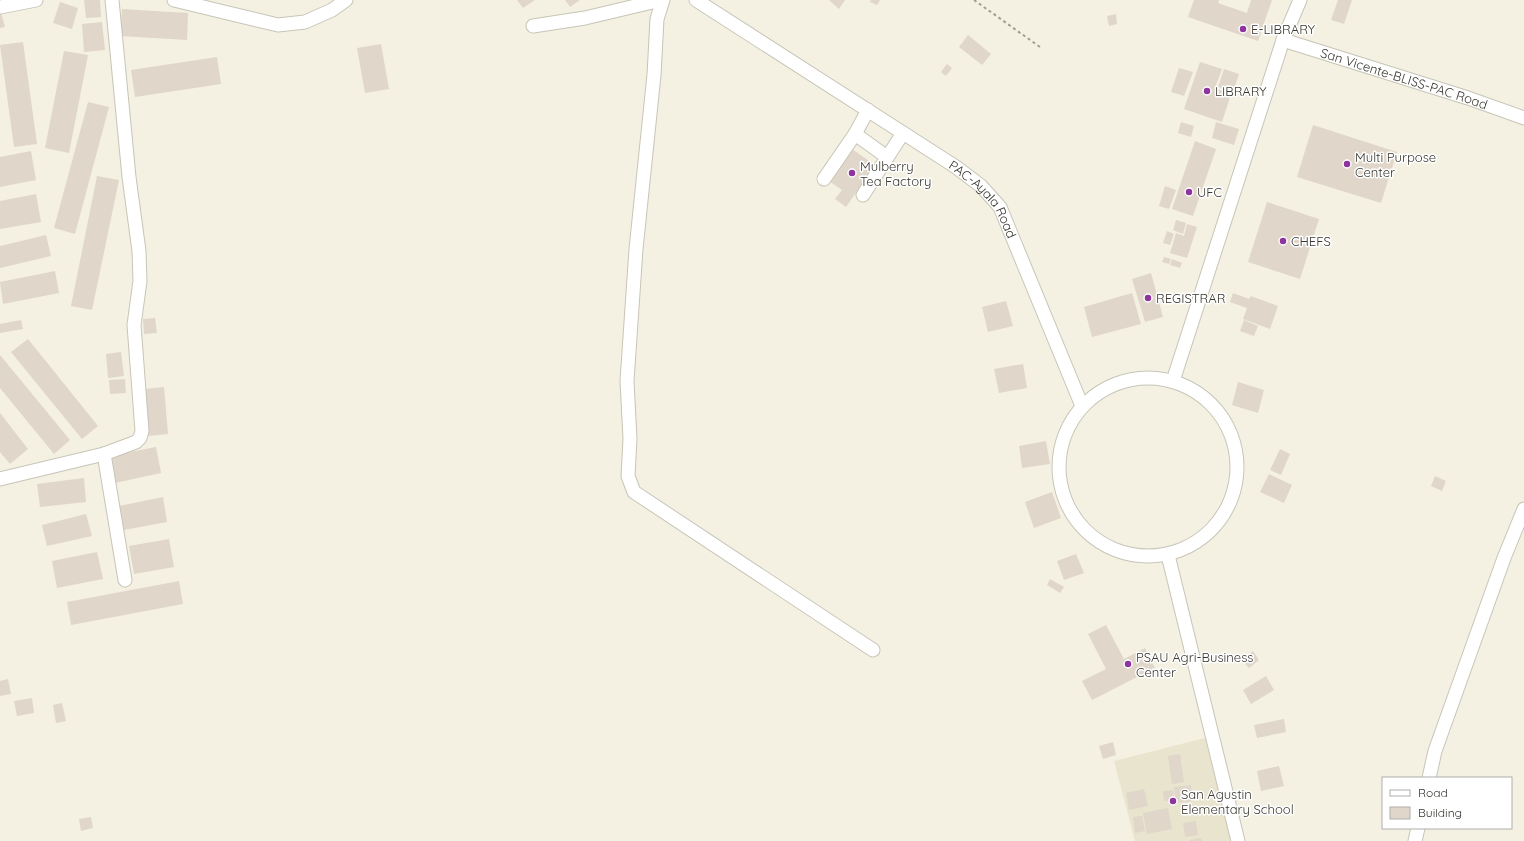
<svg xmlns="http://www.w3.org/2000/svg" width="1524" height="841" font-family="Quicksand,sans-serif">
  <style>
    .built { fill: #e8e4ce }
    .building { fill: #e0d6ca }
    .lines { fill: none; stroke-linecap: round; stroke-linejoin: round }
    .minor-casing { stroke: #c7c5b7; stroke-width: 15 }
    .path { stroke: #a19f94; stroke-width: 2; stroke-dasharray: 3 3; stroke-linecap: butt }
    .minor { stroke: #fff; stroke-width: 13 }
    .poi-dot { fill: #8e349f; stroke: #fff; stroke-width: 1.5 }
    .labels { text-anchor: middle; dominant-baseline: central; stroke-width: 3; stroke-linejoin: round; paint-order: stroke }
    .poi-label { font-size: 13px; fill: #36352f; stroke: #fff; text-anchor: start }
    .street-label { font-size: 13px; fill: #36352f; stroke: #fff }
  </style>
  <rect width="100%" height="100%" fill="#f4f1e2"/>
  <!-- built -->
  <polygon class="built" points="1205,738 1232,841 1135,841 1114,761"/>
  <!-- building -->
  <g class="building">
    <polygon points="84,0 100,0 101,17 86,18"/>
    <polygon points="517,0 535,0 523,8"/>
    <polygon points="565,0 580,0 570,7"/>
    <polygon points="829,0 845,0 839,9"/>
    <polygon points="871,0 880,0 877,5 870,2"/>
    <polygon points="1194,0 1219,0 1218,3 1247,13 1251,0 1272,0 1258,41 1188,17"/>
    <polygon points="1338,0 1352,0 1344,24 1331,20"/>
    <polygon points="60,2 78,8 72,29 53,23"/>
    <polygon points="0,9 5,27 0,28"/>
    <polygon points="122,9 188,13 187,40 120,36"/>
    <polygon points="1116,14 1117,24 1109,26 1107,16"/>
    <polygon points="102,22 105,50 84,52 82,24"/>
    <polygon points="968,35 991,54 982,65 959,47"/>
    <polygon points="23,42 37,144 14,147 0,45"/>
    <polygon points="381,44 389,89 365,93 357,48"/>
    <polygon points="64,51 88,55 69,153 45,148"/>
    <polygon points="217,57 221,84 135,97 131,70"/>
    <polygon points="1200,62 1222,69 1215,88 1231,94 1222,122 1184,109"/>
    <polygon points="947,64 952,68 946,76 941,72"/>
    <polygon points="1179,68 1193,72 1184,96 1171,92"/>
    <polygon points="1224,69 1239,74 1233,92 1218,87"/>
    <polygon points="88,102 109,107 75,234 54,228"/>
    <polygon points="1181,122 1194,126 1191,137 1178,133"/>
    <polygon points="1216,122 1239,129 1234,145 1212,138"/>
    <polygon points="1313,125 1397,152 1381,203 1297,177"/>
    <polygon points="1195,141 1216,149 1193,216 1172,209"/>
    <polygon points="852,149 875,165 846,207 835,199 842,190 829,181"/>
    <polygon points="31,151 36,180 0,187 0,157"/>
    <polygon points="97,176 119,180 92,310 71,306"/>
    <polygon points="1165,186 1176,190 1169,209 1159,206"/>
    <polygon points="36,194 41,222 0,229 0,201"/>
    <polygon points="1267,202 1319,219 1300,279 1248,262"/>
    <polygon points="1176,220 1186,223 1183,234 1173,230"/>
    <polygon points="1187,224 1197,227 1187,258 1170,253 1176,233 1184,236"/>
    <polygon points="1167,231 1174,234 1170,245 1163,243"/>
    <polygon points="46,235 51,256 0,268 0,246"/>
    <polygon points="1164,257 1171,259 1169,264 1162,262"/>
    <polygon points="1172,259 1182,263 1180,268 1170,265"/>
    <polygon points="55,271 59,293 3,304 0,282"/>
    <polygon points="1151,273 1163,317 1145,322 1132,279"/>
    <polygon points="1132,293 1141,324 1092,337 1084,307"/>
    <polygon points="1233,293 1249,299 1251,296 1278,306 1270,329 1243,319 1247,308 1230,302"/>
    <polygon points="1006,301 1013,326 988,332 982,307"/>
    <polygon points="155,318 157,333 144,334 143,319"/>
    <polygon points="21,320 23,329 0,333 0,324"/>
    <polygon points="1244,320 1258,326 1254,336 1240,331"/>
    <polygon points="28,339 98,426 82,439 11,352"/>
    <polygon points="121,352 124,376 108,378 106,354"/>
    <polygon points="0,355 70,440 54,454 0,388"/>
    <polygon points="1023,364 1027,388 999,393 994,369"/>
    <polygon points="125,379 126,393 110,394 109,380"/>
    <polygon points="1238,382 1264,390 1258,413 1232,405"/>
    <polygon points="164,387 168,434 148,436 144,389"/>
    <polygon points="0,413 28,449 10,464 0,452"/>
    <polygon points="1046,441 1050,464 1022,468 1019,446"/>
    <polygon points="156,447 161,473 115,483 109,456"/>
    <polygon points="1280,449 1290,454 1281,475 1270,470"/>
    <polygon points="1269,474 1292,485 1284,503 1260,492"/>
    <polygon points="1435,476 1446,481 1442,491 1431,486"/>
    <polygon points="84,478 86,502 40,507 37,484"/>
    <polygon points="1052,492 1061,518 1034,528 1025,502"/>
    <polygon points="163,497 167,522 124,530 119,506"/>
    <polygon points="86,514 92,536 47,546 42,525"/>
    <polygon points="169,539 174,567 134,574 129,546"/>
    <polygon points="97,552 103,579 57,588 52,561"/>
    <polygon points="1076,554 1084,573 1064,580 1057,561"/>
    <polygon points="1050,579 1064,587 1060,593 1047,585"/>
    <polygon points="179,581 183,604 71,625 67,602"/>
    <polygon points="1106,625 1124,659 1145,648 1155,668 1092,700 1082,681 1106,669 1088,634"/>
    <polygon points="1253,651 1259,660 1249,668 1242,660"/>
    <polygon points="1266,676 1274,690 1251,704 1243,690"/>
    <polygon points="8,679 11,694 0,696 0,681"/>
    <polygon points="32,698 34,713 17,716 14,701"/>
    <polygon points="62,703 66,721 56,723 53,705"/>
    <polygon points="1284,719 1286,732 1257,738 1254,725"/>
    <polygon points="1113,742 1116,755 1103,759 1099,746"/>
    <polygon points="1180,754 1184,782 1172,784 1168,756"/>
    <polygon points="1279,766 1284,786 1261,791 1257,771"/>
    <polygon points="1191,785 1193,801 1176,803 1174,787"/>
    <polygon points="1144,789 1148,806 1129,810 1126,793"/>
    <polygon points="1173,790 1174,800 1164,801 1163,791"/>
    <polygon points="1168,808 1172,829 1147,834 1143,813"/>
    <polygon points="1142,816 1145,831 1135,833 1133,817"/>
    <polygon points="91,817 93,828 81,831 79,819"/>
    <polygon points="1196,821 1198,835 1185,837 1183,823"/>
    <polygon points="1201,838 1202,841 1190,841 1190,840"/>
  </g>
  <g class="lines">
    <!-- minor casing -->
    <g class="minor-casing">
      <g id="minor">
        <polyline points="174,0 278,25 305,22 332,10 346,0"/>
        <polyline points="663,0 657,19 654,75 636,249 627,381 630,439 628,476 634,492 873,650"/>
        <path id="s1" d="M696 0 956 167 981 186 1000 207 1082 406"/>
        <polyline points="0,7 36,0"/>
        <polyline points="533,26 585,18 661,0"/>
        <path id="s2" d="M1283 40 1468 98 1524 118"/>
        <polyline points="855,134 887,157"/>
        <polyline points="824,179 855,134 868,110"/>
        <polyline points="863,195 903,133"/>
        <circle cx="1148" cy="467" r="89"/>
        <polyline points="1173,381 1283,40 1300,0"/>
        <polyline points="104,454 125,580"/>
        <polyline points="0,479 104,454 136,442 140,438 142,431 134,325 140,281 139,251 129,177 112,0"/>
        <polyline points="1168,555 1238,841"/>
        <polyline points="1429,778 1435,751 1504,558 1524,509"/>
        <polyline points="1415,841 1418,828"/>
      </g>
    </g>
    <!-- path -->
    <polyline class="path" points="974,0 1040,47"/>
    <!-- minor -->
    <use href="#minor" class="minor"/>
  </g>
  <!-- markers -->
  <g class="poi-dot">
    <circle cx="1243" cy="29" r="4"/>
    <circle cx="1207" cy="91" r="4"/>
    <circle cx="1347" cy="164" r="4"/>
    <circle cx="852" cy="173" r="4"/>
    <circle cx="1189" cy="192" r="4"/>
    <circle cx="1283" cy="241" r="4"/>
    <circle cx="1148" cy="298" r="4"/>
    <circle cx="1128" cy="664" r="4"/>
    <circle cx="1173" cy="801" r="4"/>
  </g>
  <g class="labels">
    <!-- poi labels -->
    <g class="poi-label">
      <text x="1251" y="29">E-LIBRARY</text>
      <text x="1215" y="91">LIBRARY</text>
      <text x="1355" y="157">Multi Purpose<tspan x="1355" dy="15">Center</tspan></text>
      <text x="860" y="166">Mulberry<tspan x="860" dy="15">Tea Factory</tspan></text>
      <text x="1197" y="192">UFC</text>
      <text x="1291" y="241">CHEFS</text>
      <text x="1156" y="298">REGISTRAR</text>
      <text x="1136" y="657">PSAU Agri-Business<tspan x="1136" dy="15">Center</tspan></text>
      <text x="1181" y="794">San Agustin<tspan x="1181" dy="15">Elementary School</tspan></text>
    </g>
    <!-- street labels -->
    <g class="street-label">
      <text stroke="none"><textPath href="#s2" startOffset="127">San Vicente-BLISS-PAC Road</textPath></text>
      <text stroke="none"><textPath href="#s1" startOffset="352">PAC-Ayala Road</textPath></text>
    </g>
  </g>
  <!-- legend -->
  <rect x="1382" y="777" width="130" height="52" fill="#ffffff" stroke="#afaeac"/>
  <rect x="1390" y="790" width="20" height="6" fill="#ffffff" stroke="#afaeac"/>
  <text x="1418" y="797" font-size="12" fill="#36352f">Road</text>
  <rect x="1390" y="807" width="20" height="12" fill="#e0d6ca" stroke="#afaeac"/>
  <text x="1418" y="817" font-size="12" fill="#36352f">Building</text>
</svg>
